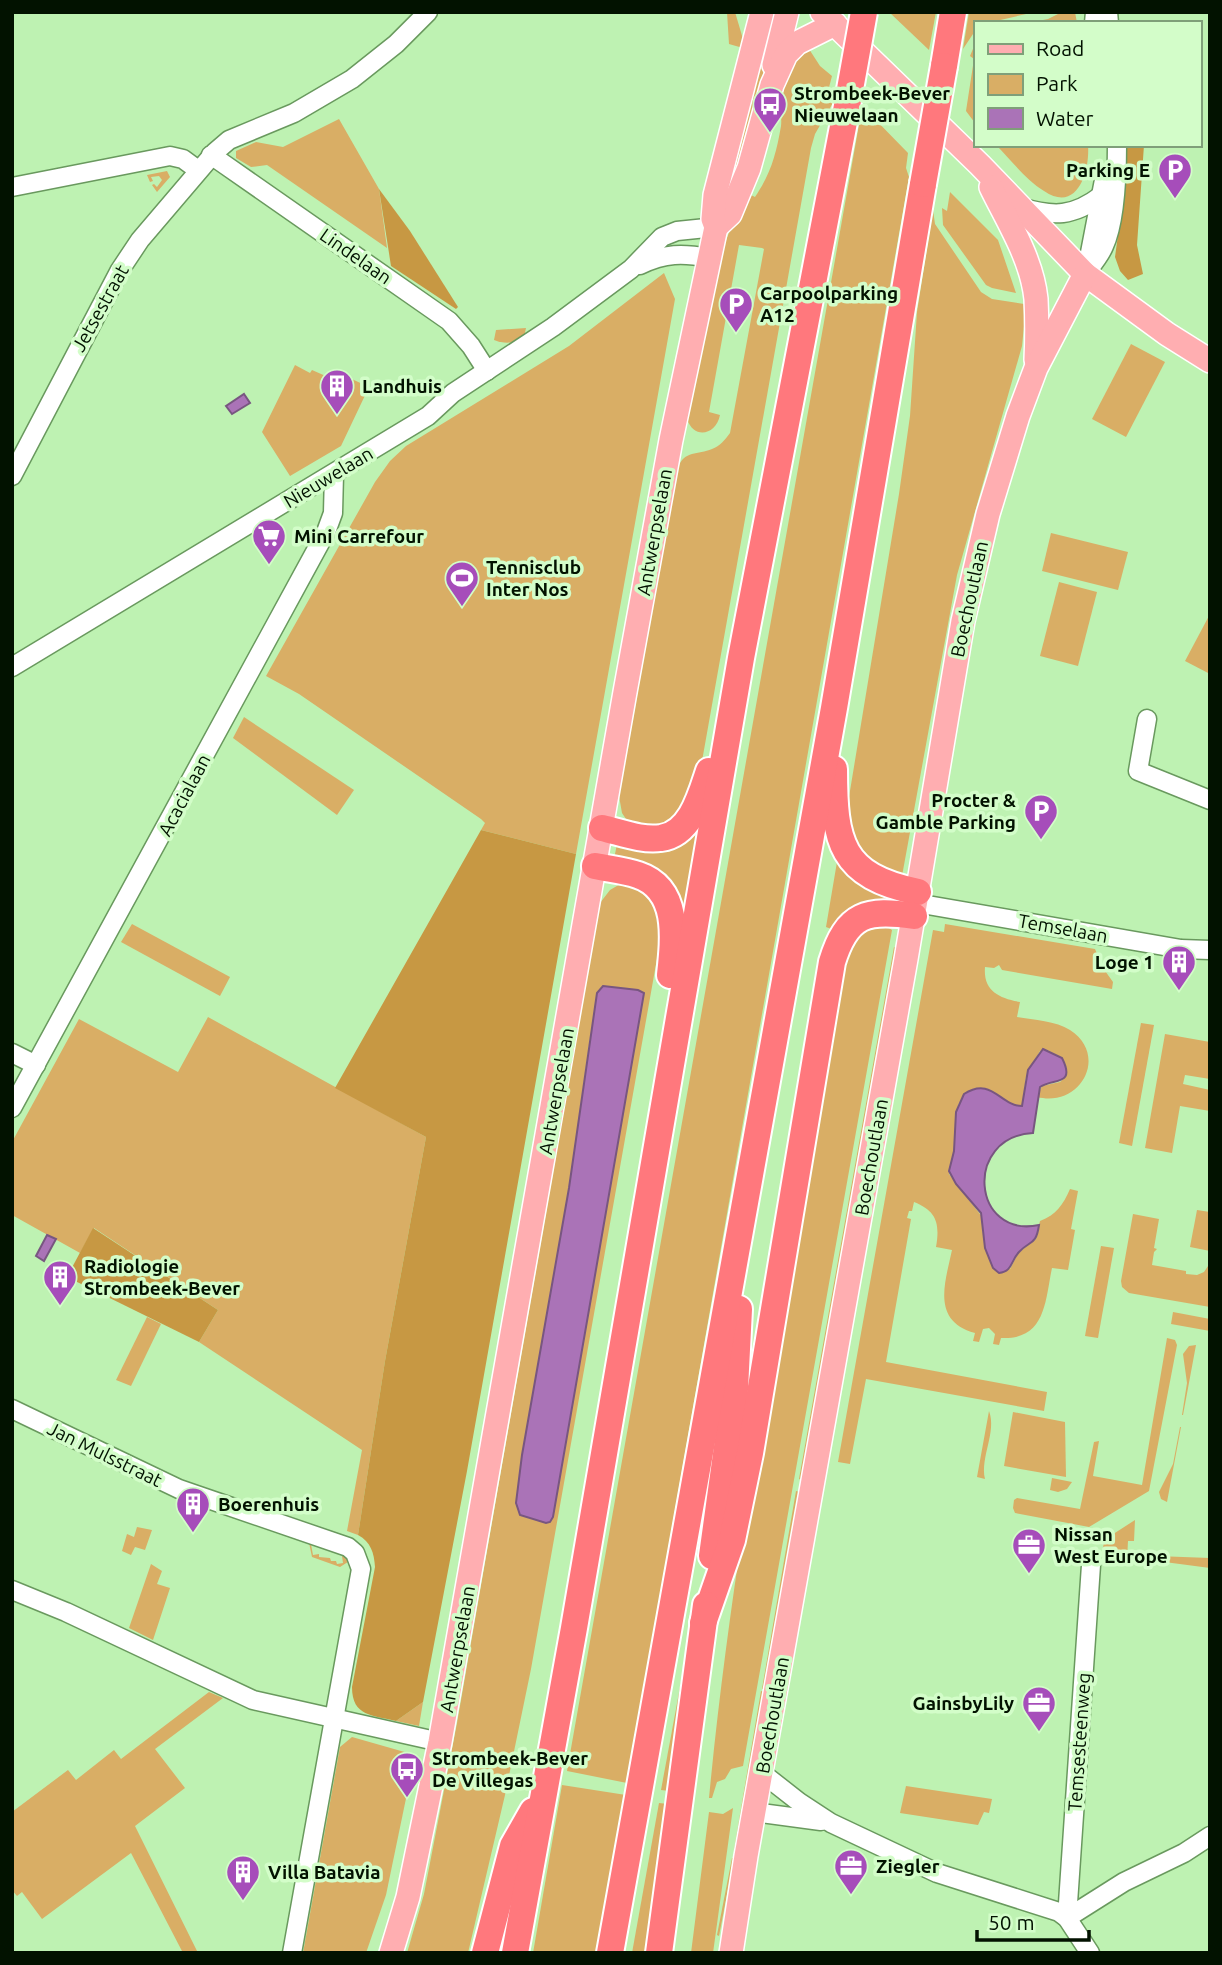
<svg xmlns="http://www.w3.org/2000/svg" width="1222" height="1965" font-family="Ubuntu,sans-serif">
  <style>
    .green { fill: #d9ae65; fill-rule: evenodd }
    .forest { fill: #c79843 }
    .water { fill: #aa73b7; stroke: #785680; stroke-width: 2 }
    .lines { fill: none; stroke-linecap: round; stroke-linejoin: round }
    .minor-casing { stroke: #69995e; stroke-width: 21 }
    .major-casing { stroke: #fff; stroke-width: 26 }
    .highway-casing { stroke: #fff; stroke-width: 30 }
    .minor { stroke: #fff; stroke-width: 18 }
    .major { stroke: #ffaeb1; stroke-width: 23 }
    .highway { stroke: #ff787d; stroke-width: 26 }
    .highway-bridge-casing { stroke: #fff; stroke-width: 30; stroke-linecap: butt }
    .highway-bridge { stroke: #ff787d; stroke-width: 26 }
    .labels { text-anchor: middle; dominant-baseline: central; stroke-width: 7; stroke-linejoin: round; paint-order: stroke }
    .poi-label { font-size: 19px; font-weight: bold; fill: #021200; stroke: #d3fdc9; text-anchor: start }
    .street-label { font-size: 19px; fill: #021200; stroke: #d3fdc9 }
  </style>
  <rect width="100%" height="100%" fill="#bef2b2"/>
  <!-- green -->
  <g class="green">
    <polygon points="727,12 735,12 743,39 743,48 729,44"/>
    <polygon points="769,12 779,21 738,170 727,166"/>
    <polygon points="889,12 936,12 929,50"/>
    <polygon points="969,12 1035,12 987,23 975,23 975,31 963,49"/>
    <polygon points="1062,12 1075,12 1077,23 1028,23 1048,19"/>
    <polygon points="975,44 975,123 966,111 974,59 970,56"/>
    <path d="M809 49 820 66 832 76 827 95 834 101 815 134 811 148 699 778 680 815 660 829 628 822 622 813 619 796 678 468C684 450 698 455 712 449 720 446 725 440 730 433L764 249 762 248 739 245 709 412 720 415C716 435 694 440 687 419L723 248 745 192 755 197C771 173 776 155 781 126 782 118 780 111 780 104 780 84 790 57 809 49Z"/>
    <polygon points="867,111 908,153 906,168 909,177 627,1783 567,1771 860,119 864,122"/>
    <polygon points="339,119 379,189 387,248 267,165 251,167 236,158 236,151 256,142 283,147"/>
    <path d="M996 145H1088C1090 170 1078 214 1044 191 1026 180 1011 160 996 145Z"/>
    <polygon points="167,171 170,177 157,192 152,185 154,184 157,187 162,180 159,176 151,177 153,181 150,182 147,175"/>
    <polygon points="950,192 998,240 1016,293 992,288 986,285 943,225 942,208 947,211"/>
    <polygon points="933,210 935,224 981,292 992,299 1024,304 1025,316 1022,346 957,575 902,876 882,873 853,843 847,809 899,494 910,416 917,312"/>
    <polygon points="664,273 675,299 576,854 481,830 485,823 481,819 299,694 266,676 375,482 390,461 406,446 569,346"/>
    <path d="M526 328 524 337C514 344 505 344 494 340L496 330Z"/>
    <polygon points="1131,344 1165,362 1126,437 1092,419"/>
    <polygon points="295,365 310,373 312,370 337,381 341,374 369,387 341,446 290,476 262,432"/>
    <polygon points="1051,533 1128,552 1118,590 1042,571"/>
    <polygon points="1059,582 1097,592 1078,666 1040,656"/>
    <polygon points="1210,614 1210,674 1185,661"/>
    <polygon points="244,717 354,790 337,815 233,738"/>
    <polygon points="699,825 683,926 614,859 617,844"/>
    <polygon points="838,856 897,899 870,903 834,930 826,927"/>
    <path d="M622 883 639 885 657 907 661 936 531 1669 505 1795 468 1953H407L424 1894 457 1723 600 903 610 890ZM603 986 640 991 644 993 553 1517 546 1523 520 1515 516 1503 522 1455 569 1188 590 1038Z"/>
    <polygon points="132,924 230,977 220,996 121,942"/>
    <path d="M945 924 1095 949 1103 968 1113 982 1112 989 1002 970 999 965 994 968 985 967C983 991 999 998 1020 1002L1017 1017C1034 1020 1056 1021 1070 1030 1109 1055 1081 1108 1037 1097L1042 1086 1060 1082 1065 1077 1062 1058 1047 1050 1040 1051 1026 1077 1022 1106C1007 1106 996 1091 981 1088L959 1103C954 1118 957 1135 954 1151 952 1159 950 1165 949 1174L983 1218C981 1248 988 1250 1010 1269L1018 1253 1036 1239 1040 1221C1056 1215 1063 1205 1070 1189L1078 1191 1071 1229 1075 1230 1068 1270 1052 1268C1045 1301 1046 1340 1001 1338L999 1345 993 1344 995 1334 989 1328 983 1329 979 1342 973 1341 975 1333C931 1321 945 1283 952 1250L936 1247C940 1224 937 1211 914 1202L912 1211H909L907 1218 911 1219 886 1362 1047 1392 1044 1411 866 1379 850 1464 838 1462 933 930 944 932Z"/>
    <path d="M884 925 892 930 743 1766 731 1769 725 1779 717 1782 712 1798H709C736 1516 794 1239 843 961L858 931Z"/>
    <polygon points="894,947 896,948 802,1480 799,1479"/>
    <polygon points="208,1017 426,1137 385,1361 358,1535 347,1531 362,1450 199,1342 218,1310 94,1228 80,1253 12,1215 12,1142 79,1019 178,1072"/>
    <polygon points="1141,1023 1154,1025 1132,1146 1119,1143"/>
    <polygon points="1165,1034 1210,1042 1210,1079 1185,1075 1183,1084 1210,1090 1210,1111 1180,1106 1172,1153 1145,1148"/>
    <polygon points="1197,1210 1210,1212 1210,1251 1190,1247"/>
    <polygon points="1133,1214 1159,1219 1154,1248 1157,1249 1154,1252 1152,1265 1186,1271 1186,1274 1197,1275 1204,1272 1210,1263 1210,1307 1129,1293 1122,1287 1121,1281"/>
    <polygon points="1101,1246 1114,1248 1098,1338 1085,1336"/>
    <polygon points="1173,1312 1210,1319 1210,1331 1171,1324"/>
    <polygon points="147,1317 161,1324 131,1386 116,1380"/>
    <polygon points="1167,1338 1175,1340 1177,1345 1149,1491 1089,1527 1015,1513 1013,1508 1014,1500 1017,1498 1080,1509 1094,1442 1099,1441 1093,1476 1142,1485"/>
    <polygon points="1196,1345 1183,1415 1182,1415 1187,1383 1183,1354 1189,1346"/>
    <path d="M989 1411C997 1432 980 1457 985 1479L977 1477Z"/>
    <polygon points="1013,1412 1065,1422 1066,1477 1004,1466"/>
    <polygon points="1180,1427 1181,1427 1167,1502 1161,1499 1159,1492 1173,1464"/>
    <polygon points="1052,1478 1072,1482 1067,1489 1058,1492 1050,1490"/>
    <polygon points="796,1491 800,1492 764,1689 762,1689"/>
    <polygon points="1135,1520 1134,1541 1128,1541 1127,1560 1102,1558 1104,1540"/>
    <polygon points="137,1527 152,1530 145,1550 135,1547 131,1555 122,1551 127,1534 134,1537"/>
    <polygon points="308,1538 310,1539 313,1555 319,1554 319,1557 330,1558 331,1561 336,1561 337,1564 343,1563 341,1549 351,1560 340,1567 312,1557"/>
    <polygon points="1156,1556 1210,1558 1210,1568 1157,1561"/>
    <polygon points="151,1564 162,1571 157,1584 170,1588 153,1640 129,1628"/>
    <polygon points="683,1671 683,1681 669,1791 661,1790"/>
    <polygon points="761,1691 764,1692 736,1850 734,1850"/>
    <polygon points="209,1692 223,1698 155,1749 185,1788 135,1826 198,1953 183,1953 131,1853 42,1919 22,1892 17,1896 12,1890 12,1812 68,1770 76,1780 114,1750 121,1759"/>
    <polygon points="423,1702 419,1726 396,1721"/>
    <polygon points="352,1737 415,1755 386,1895 366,1953 303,1953 340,1747"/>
    <polygon points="562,1785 626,1795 598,1953 533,1953"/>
    <polygon points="906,1786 992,1799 989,1813 984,1812 978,1825 900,1813"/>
    <polygon points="659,1803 668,1804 649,1953 632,1953"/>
    <polygon points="733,1808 713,1953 691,1953 709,1812 723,1814"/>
    <polygon points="732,1858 734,1858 719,1936 717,1935"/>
  </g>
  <!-- forest -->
  <g class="forest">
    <polygon points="1127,145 1144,145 1137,245 1143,274 1128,280 1120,271 1115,257 1125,184"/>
    <polygon points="379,189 410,231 458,307 456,309 391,266"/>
    <path d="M481 830 576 854 467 1471 423 1702 396 1721C373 1715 352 1717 352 1687L375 1567C374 1553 371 1542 358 1535L385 1361 426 1137 335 1088Z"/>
    <polygon points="93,1228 218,1310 199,1342 67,1277"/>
  </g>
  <!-- water -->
  <g class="water">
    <polygon points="244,394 250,403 232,414 226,406"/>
    <polygon points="603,986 638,990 644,993 553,1517 550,1522 546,1523 520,1515 516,1503 522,1455 569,1188 597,993"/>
    <path d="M1043 1049 1062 1058C1076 1086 1054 1078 1040 1087L1033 1133C963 1137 972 1239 1039 1225 1036 1246 1030 1240 1019 1252 1010 1262 1013 1271 999 1273L993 1268 985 1248 981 1213 956 1184 949 1171 954 1151 956 1112 964 1094C992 1076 1000 1106 1022 1106L1028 1070Z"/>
    <polygon points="47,1235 56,1239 44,1261 36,1256"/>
  </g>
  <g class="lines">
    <!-- minor casing -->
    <g class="minor-casing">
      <g id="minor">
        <polyline points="1108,12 1109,23"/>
        <polyline points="1094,23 1095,12"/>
        <polyline points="211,155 449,321 471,346 487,371"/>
        <polyline points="12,187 170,156 183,159 198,170"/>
        <path d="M1020 207C1054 217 1073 217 1102 195"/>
        <polyline points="1088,263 1104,180"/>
        <path d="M640 265C665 253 683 253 709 258"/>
        <path d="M1085 274C1092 265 1100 256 1104 246 1116 220 1117 174 1117 145"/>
        <polyline points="12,476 120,270 140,240 215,152 229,140 294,113 352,79 396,44 428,12"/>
        <polyline points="12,667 428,416 453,393 553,327 631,269 662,237 677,231 716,227"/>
        <polyline points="1147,719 1138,771 1210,800"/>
        <polyline points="916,903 1181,949 1210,950"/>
        <polyline points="12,1053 36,1065"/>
        <polyline points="12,1108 326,532 333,513 334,474"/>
        <polyline points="12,1409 179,1489 348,1547 355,1553 361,1569 292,1953"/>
        <polyline points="12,1590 66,1612 253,1700 440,1742"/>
        <polyline points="762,1773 799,1802 831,1823 937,1873 1059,1912 1067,1918 1090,1953"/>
        <polyline points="754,1812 821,1821"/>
        <polyline points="1067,1918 1091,1565"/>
        <polyline points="1067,1918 1124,1882 1184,1853 1210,1836"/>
      </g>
    </g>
    <!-- major casing -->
    <g class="major-casing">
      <g id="major">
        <polyline points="822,12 980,165 1085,274 1167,334 1210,361"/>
        <polyline points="774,65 787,12"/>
        <path d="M991 187C1008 222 1032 259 1036 299 1037 319 1037 340 1036 360"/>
        <polyline points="716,227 730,214 749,168 772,85 786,54 797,43 835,24"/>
        <polyline points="391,1953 408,1897 440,1742 625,692 671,440 716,227 713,219 715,195 762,12"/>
        <polyline points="731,1953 746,1856 906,959 963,621 988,514 1018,416 1036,368 1085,274"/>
      </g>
    </g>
    <!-- highway casing -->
    <g class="highway-casing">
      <g id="highway">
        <polyline points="944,66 953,12"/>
        <path d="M834 769C834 842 840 876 918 892"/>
        <path d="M602 828C620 832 642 841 661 838 691 834 701 795 709 771"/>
        <path d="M595 866C609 869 624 870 638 875 680 889 674 939 670 975"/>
        <polyline points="712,1556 735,1389 739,1309"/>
        <path d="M703 1623 732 1540 750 1453 832 962C847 913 867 909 914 916"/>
        <polyline points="485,1953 513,1846 533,1811"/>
        <polyline points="515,1953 574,1628 741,658 847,106"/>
        <polyline points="610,1953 834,708 923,184"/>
        <polyline points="659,1953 706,1605"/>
      </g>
    </g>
    <!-- minor -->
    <use href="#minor" class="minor"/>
    <!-- major -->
    <use href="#major" class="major"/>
    <!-- highway -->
    <use href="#highway" class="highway"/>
    <!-- highway-bridge casing -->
    <g class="highway-bridge-casing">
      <g id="highway-bridge">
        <polyline points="847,106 864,12"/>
        <polyline points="923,184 944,66"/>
      </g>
    </g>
    <!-- highway-bridge -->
    <use href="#highway-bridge" class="highway-bridge"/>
  </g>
  <!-- icons -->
  <defs>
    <g id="bus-pin" transform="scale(1.75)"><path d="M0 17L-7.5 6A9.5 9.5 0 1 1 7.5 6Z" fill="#a64dba" stroke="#d3fdc9"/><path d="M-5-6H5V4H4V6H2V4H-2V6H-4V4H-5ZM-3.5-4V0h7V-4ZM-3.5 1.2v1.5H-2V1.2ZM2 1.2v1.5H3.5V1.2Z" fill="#fff"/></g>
    <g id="parking-pin" transform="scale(1.75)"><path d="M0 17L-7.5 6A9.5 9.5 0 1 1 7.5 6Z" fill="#a64dba" stroke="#d3fdc9"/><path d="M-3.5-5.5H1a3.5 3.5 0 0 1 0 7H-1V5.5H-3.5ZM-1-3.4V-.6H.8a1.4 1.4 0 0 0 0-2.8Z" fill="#fff"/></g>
    <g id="building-pin" transform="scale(1.75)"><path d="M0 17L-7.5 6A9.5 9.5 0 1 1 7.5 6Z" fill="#a64dba" stroke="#d3fdc9"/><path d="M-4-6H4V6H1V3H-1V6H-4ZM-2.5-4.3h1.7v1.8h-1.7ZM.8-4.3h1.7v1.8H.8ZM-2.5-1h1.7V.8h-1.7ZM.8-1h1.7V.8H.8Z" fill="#fff"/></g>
    <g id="supermarket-pin" transform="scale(1.75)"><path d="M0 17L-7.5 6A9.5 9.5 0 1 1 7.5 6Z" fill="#a64dba" stroke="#d3fdc9"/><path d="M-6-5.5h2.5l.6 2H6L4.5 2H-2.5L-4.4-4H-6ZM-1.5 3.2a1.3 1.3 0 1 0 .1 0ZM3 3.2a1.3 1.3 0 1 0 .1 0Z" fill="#fff"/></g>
    <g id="stadium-pin" transform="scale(1.75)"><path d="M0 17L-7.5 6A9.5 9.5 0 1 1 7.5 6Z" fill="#a64dba" stroke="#d3fdc9"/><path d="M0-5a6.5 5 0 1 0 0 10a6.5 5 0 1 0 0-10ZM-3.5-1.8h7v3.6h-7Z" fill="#fff"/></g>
    <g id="office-pin" transform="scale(1.75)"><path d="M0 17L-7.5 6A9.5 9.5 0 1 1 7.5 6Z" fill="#a64dba" stroke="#d3fdc9"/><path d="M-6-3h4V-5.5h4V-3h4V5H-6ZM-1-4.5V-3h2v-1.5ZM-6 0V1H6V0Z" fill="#fff"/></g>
  </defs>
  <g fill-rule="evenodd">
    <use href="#bus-pin" x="770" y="104"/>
    <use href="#parking-pin" x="1175" y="170"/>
    <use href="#parking-pin" x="736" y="304"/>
    <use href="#building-pin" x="337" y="386"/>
    <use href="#supermarket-pin" x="269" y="536"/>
    <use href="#stadium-pin" x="462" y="578"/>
    <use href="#parking-pin" x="1041" y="811"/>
    <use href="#building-pin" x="1179" y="962"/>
    <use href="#building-pin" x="60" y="1277"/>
    <use href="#building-pin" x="193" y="1504"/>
    <use href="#office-pin" x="1029" y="1545"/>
    <use href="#office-pin" x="1039" y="1703"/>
    <use href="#bus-pin" x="407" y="1769"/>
    <use href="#office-pin" x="851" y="1866"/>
    <use href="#building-pin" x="243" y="1872"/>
  </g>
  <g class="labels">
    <!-- poi labels -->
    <g class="poi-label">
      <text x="794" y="93">Strombeek-Bever<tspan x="794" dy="22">Nieuwelaan</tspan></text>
      <text x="1150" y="170" text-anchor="end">Parking E</text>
      <text x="760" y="293">Carpoolparking<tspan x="760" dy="22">A12</tspan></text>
      <text x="362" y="386">Landhuis</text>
      <text x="294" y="536">Mini Carrefour</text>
      <text x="486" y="567">Tennisclub<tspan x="486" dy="22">Inter Nos</tspan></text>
      <text x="1016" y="800" text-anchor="end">Procter &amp;<tspan x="1016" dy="22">Gamble Parking</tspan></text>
      <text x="1154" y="962" text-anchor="end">Loge 1</text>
      <text x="84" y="1266">Radiologie<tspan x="84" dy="22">Strombeek-Bever</tspan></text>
      <text x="218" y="1504">Boerenhuis</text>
      <text x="1054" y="1534">Nissan<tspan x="1054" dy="22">West Europe</tspan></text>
      <text x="1014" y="1703" text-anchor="end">GainsbyLily</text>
      <text x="432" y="1758">Strombeek-Bever<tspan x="432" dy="22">De Villegas</tspan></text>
      <text x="876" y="1866">Ziegler</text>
      <text x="268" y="1872">Villa Batavia</text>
    </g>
    <!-- street labels -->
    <g class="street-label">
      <text transform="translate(356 256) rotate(35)">Lindelaan</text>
      <text transform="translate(100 308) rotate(-61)">Jetsestraat</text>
      <text transform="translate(328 477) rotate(-31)">Nieuwelaan</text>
      <text transform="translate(654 532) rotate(-80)">Antwerpselaan</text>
      <text transform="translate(969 599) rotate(-78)">Boechoutlaan</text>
      <text transform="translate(184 795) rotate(-62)">Acacialaan</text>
      <text transform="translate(1063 928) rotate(10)">Temselaan</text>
      <text transform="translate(556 1091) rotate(-80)">Antwerpselaan</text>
      <text transform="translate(871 1157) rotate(-80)">Boechoutlaan</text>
      <text transform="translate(105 1454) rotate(26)">Jan Mulsstraat</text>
      <text transform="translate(457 1649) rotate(-80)">Antwerpselaan</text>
      <text transform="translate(772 1715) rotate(-80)">Boechoutlaan</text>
      <text transform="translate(1079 1742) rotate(-86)">Temsesteenweg</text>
    </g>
  </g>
  <!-- border -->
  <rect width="1222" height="1965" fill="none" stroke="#021200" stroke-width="28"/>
  <!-- legend -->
  <rect x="974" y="21" width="228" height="126" fill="#d3fdc9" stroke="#7f9f79" stroke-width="2"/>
  <rect x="988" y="44" width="35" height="10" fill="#ffaeb1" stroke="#7f9f79" stroke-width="2"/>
  <text x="1036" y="56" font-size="21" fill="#021200">Road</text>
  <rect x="988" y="74" width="35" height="21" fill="#d9ae65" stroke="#7f9f79" stroke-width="2"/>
  <text x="1036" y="91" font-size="21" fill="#021200">Park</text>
  <rect x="988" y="108" width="35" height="21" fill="#aa73b7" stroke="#7f9f79" stroke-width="2"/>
  <text x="1036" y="126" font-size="21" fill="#021200">Water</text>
  <!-- scale -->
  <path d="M977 1930v10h112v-10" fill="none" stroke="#021200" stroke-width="3.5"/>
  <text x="988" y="1930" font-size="21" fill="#021200" stroke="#d3fdc9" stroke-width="5" paint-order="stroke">50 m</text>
</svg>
